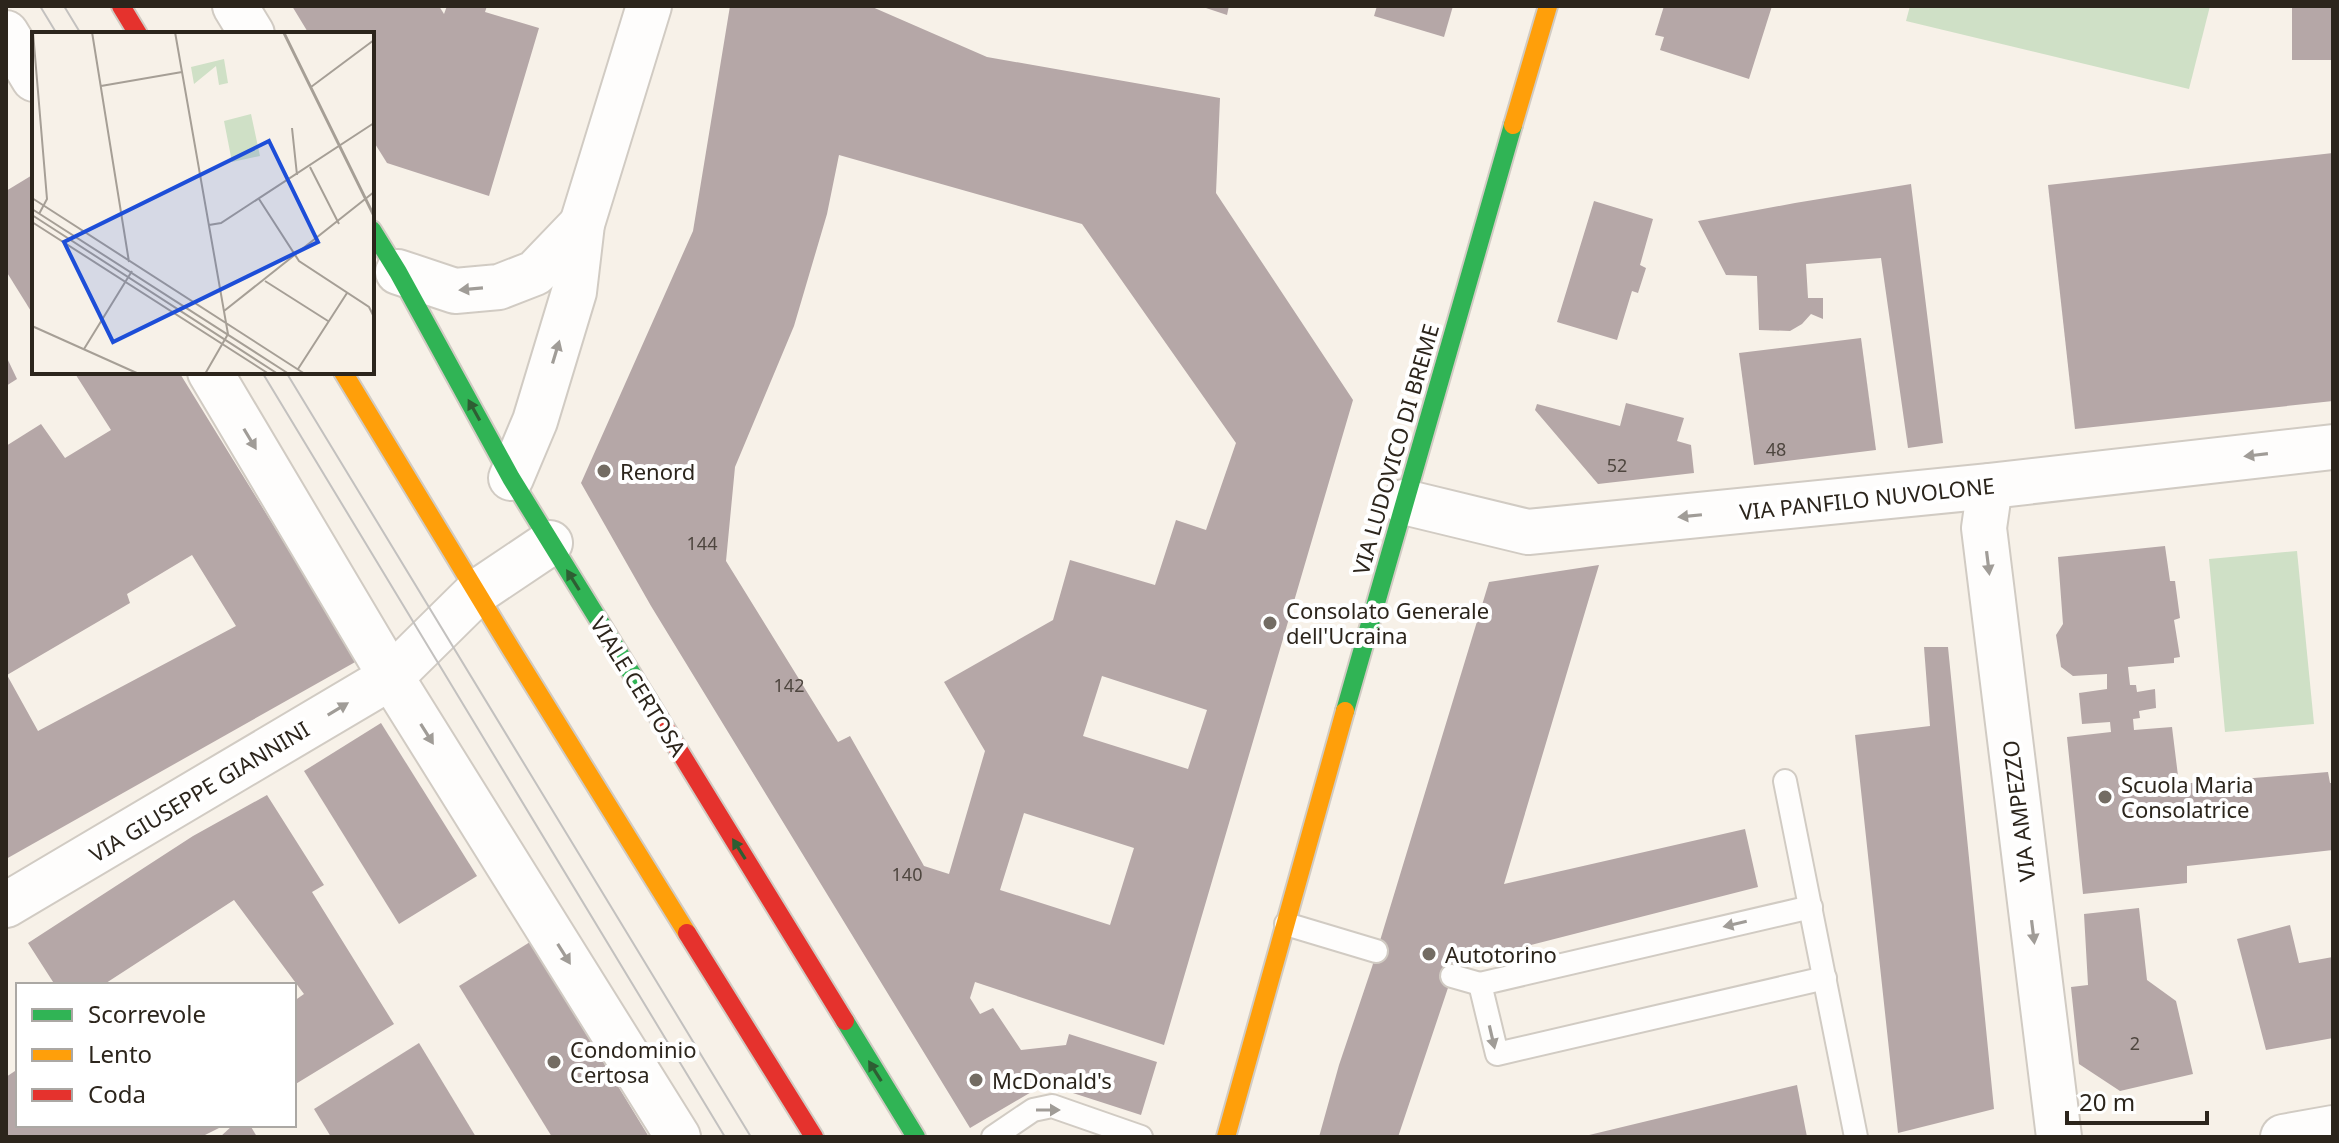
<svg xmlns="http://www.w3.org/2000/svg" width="2339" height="1143" font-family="'Noto Sans',sans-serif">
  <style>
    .green { fill: #cfe0c6 }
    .building { fill: #b5a7a7; fill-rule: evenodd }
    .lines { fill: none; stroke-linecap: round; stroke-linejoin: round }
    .lane-casing { stroke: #d1cbc3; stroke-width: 26 }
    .street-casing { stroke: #d1cbc3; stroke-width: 48 }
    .fast-casing { stroke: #d1cbc3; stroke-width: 22 }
    .slow-casing { stroke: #d1cbc3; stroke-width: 22 }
    .jam-casing { stroke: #d1cbc3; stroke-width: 22 }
    .lane { stroke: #fefdfc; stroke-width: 22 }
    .street { stroke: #fefdfc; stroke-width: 44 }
    .fast { stroke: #30b455; stroke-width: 18 }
    .slow { stroke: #ff9f0a; stroke-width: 18 }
    .jam { stroke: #e5322d; stroke-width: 18 }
    .tram { stroke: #c3c1bf; stroke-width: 2 }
    .oneway { fill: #a09c97 }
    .oneway2 { fill: #2e5e33 }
    .poi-dot { fill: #736c63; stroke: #fff; stroke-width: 3 }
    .labels { text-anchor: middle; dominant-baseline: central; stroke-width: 8; stroke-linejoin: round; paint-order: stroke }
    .number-label { font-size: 18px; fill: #4e463f }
    .street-label { font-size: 22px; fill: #2c251c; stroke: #fff }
    .poi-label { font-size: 22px; fill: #2c251c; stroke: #fff; text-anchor: start }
    .inset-road { fill: none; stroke: #a69f96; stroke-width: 2 }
    .view { fill: #1d4ed8; fill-opacity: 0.15; stroke: #1d4ed8; stroke-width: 4 }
    .inset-edge { fill: none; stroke: #2c251c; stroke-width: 4 }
  </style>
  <rect width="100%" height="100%" fill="#f7f1e8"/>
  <!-- green -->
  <g class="green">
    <polygon points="1910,6 2210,6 2189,89 1906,21"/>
    <polygon points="2297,551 2314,724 2225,732 2209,559"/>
  </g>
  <!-- building -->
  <g class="building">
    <polygon points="292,6 439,6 444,14 447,6 487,6 485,12 539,28 489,196 387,163 372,139 372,34 309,34"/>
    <path d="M730 6H870L987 57 1220 98 1216 193 1353 400 1164 1045 975 982 970 998 980 1014 993 1008 1021 1050 1066 1045 1069 1034 1157 1062 1141 1115 1045 1084 970 1128 651 606 581 483 693 231ZM839 155 1082 224 1236 443 1206 530 1176 520 1155 585 1070 560 1053 620 944 682 985 751 949 874 924 866 850 736 838 742 726 561 735 467 794 326 827 214ZM1102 676 1207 710 1188 769 1083 736ZM1024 813 1134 848 1110 925 1000 890Z"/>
    <polygon points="1200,6 1229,6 1227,15"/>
    <polygon points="1377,6 1453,6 1444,37 1374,16"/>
    <polygon points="1664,6 1772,6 1749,79 1660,50 1664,37 1655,35"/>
    <rect x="2292" y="6" width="41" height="54"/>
    <polygon points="2333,153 2333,401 2075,429 2048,185"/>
    <polygon points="34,174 34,316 6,271 6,191"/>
    <polygon points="1911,184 1943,443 1908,448 1881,258 1806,264 1808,298 1823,298 1823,319 1811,314 1802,324 1790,331 1759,330 1757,276 1726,275 1698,221 1795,203"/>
    <polygon points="1594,201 1653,219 1640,265 1646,268 1638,293 1632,291 1617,340 1557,322"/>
    <polygon points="1861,338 1876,450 1754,465 1739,353"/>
    <polygon points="6,356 17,379 6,386"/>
    <path d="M74 372H179L357 661 6 859V446L41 424 65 458 111 430ZM192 555 236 626 38 731 7 675 130 603 127 594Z"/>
    <polygon points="1626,403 1684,418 1677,441 1691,445 1694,473 1598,484 1535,410 1537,404 1620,426"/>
    <polygon points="2165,546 2170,581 2175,581 2180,618 2174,620 2180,657 2174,658 2174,663 2128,667 2130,685 2136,685 2137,692 2155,689 2156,708 2139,711 2140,718 2133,719 2134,730 2172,727 2179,784 2328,772 2330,783 2333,783 2333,850 2187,866 2187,883 2083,894 2067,737 2111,732 2110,722 2082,724 2079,693 2107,689 2107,674 2073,676 2061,667 2056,635 2063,624 2058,557"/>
    <polygon points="1599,565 1504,884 1745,829 1758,887 1456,964 1398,1137 1319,1137 1339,1065 1372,967 1489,582"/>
    <polygon points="1924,647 1948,647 1994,1109 1898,1133 1855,735 1930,726"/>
    <polygon points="381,723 477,876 399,924 304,771"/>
    <polygon points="267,795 324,885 312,892 394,1024 294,1085 294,1001 304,994 234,900 103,985 55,985 28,943 193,836"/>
    <polygon points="2139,908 2147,980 2176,1001 2193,1074 2120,1091 2079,1064 2071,987 2088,985 2084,914"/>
    <polygon points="2290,925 2299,963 2333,957 2333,1038 2266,1050 2237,939"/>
    <polygon points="530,942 649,1137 552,1137 459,986"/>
    <polygon points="419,1043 476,1137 331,1137 314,1109"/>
    <polygon points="18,1069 18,1125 225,1125 201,1137 6,1137 6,1077"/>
    <polygon points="1797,1085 1807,1137 1585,1137 1585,1136"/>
    <polygon points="233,1125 250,1125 257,1137 220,1137"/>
  </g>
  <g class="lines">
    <!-- lane casing -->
    <g class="lane-casing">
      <g id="lane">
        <polyline points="1785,781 1856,1137"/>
        <polyline points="1811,907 1480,984 1497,1054 1825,978"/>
        <polyline points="1286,924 1376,951"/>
        <polyline points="1452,976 1480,984"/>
        <polyline points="993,1137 1033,1110 1052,1106 1141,1137"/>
      </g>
    </g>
    <!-- street casing -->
    <g class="street-casing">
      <g id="street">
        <polyline points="235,6 252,34"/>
        <polyline points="6,33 34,79"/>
        <polyline points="398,272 455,291 499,287 535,273 582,224"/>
        <polyline points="210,372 391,677 678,1137"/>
        <polyline points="511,478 535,421 574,292 582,224 649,6"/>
        <polyline points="1990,486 1984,528 2059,1137"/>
        <polyline points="1404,502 1528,532 1990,486 2333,447"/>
        <polyline points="6,905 391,677 477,592 550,543"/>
        <polyline points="2283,1137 2333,1128"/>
      </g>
    </g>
    <!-- fast casing -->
    <g class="fast-casing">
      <g id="fast">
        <polyline points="372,230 398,272 511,478 648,700"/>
        <polyline points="1345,711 1513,125"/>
        <polyline points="845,1021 916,1137"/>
      </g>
    </g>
    <!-- slow casing -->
    <g class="slow-casing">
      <g id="slow">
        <polyline points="1513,125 1548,6"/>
        <polyline points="343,372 511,649 687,933"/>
        <polyline points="1226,1137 1345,711"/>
      </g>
    </g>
    <!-- jam casing -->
    <g class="jam-casing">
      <g id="jam">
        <polyline points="121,6 138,34"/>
        <polyline points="648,700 845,1021"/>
        <polyline points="687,933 814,1137"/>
      </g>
    </g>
    <!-- lane -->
    <use href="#lane" class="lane"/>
    <!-- street -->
    <use href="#street" class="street"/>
    <!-- fast -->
    <use href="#fast" class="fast"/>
    <!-- slow -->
    <use href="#slow" class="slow"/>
    <!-- jam -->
    <use href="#jam" class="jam"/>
    <!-- tram -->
    <g class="tram">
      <polyline points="40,6 57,34"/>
      <polyline points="64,6 81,34"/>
      <polyline points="262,372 725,1137"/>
      <polyline points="286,372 751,1137"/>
    </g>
  </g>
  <!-- one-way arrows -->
  <defs><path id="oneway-solid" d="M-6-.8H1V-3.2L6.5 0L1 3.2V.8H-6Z" transform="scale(2)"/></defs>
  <g class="oneway">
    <use href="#oneway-solid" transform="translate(471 289) rotate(175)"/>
    <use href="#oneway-solid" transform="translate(556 352) rotate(-73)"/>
    <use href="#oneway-solid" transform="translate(250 439) rotate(59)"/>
    <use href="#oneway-solid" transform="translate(2256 455) rotate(173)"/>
    <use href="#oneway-solid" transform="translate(1690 516) rotate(174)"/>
    <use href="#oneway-solid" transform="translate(1988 563) rotate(83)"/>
    <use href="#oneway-solid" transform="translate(338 709) rotate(-31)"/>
    <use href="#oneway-solid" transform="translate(427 734) rotate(58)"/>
    <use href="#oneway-solid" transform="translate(1735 924) rotate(167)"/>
    <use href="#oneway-solid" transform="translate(2033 932) rotate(83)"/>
    <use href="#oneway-solid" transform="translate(564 954) rotate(58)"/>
    <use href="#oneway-solid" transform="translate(1492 1037) rotate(77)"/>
    <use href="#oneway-solid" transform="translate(1048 1110)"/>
  </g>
  <g class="oneway2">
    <use href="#oneway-solid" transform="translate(474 410) rotate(-119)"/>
    <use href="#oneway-solid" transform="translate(573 580) rotate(-122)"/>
    <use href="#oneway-solid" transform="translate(739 849) rotate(-122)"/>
    <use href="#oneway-solid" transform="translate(875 1071) rotate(-122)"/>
  </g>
  <!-- markers -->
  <g class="poi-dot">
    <circle cx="604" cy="471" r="8"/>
    <circle cx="1270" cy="623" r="8"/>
    <circle cx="2105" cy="797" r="8"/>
    <circle cx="1429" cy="954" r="8"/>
    <circle cx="554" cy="1062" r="8"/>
    <circle cx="976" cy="1080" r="8"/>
  </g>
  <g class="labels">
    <!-- number labels -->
    <g class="number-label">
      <text x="1776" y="449">48</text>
      <text x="1617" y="465">52</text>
      <text x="702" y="543">144</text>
      <text x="789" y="685">142</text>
      <text x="907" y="874">140</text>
      <text x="2135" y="1043">2</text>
    </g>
    <!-- street labels -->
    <g class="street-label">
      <text transform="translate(1395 449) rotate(-74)">VIA LUDOVICO DI BREME</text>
      <text transform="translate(1867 498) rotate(-6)">VIA PANFILO NUVOLONE</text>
      <text transform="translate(639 686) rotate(58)">VIALE CERTOSA</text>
      <text transform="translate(199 791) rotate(-31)">VIA GIUSEPPE GIANNINI</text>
      <text transform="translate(2018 811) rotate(-97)">VIA AMPEZZO</text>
    </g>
    <!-- poi labels -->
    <g class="poi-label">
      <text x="620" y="471">Renord</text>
      <text x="1286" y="610">Consolato Generale<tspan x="1286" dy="25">dell'Ucraina</tspan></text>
      <text x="2121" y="784">Scuola Maria<tspan x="2121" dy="25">Consolatrice</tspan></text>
      <text x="1445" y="954">Autotorino</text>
      <text x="570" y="1049">Condominio<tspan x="570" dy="25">Certosa</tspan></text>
      <text x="992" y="1080">McDonald's</text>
    </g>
  </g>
  <!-- overview -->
  <g transform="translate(32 32)">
    <rect width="342" height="342" fill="#f7f1e8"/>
    <path d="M192 27 196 51 187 53 184 34 162 52 159 35ZM219 82 228 124 200 130 192 89Z" fill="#cfe0c6"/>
    <path class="inset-road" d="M1 0 15 167 7 182M60 0 97 230M143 0 196 302 173 342M251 0 342 185M252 0 342 183M69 54 150 40M279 55 342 8M260 96 265 143M278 135 307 192M0 166 273 342M227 167 267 229 337 275 342 285M0 177 257 342M0 183 246 342M0 190 237 342M177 193 189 191 342 91M233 249 296 289M192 279 342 160M0 294 107 342M52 317 100 239M266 337 315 261"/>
    <path class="view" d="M237 109 286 210 81 310 32 210Z"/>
    <rect width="342" height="342" class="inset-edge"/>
  </g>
  <!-- border -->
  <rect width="2339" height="1143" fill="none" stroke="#2c251c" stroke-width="16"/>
  <!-- legend -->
  <rect x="16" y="983" width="280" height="144" fill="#ffffff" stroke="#aba8a4" stroke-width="2"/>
  <rect x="32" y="1009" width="40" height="12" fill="#30b455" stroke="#aba8a4" stroke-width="2"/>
  <text x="88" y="1023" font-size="24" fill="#2c251c">Scorrevole</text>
  <rect x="32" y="1049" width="40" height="12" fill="#ff9f0a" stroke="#aba8a4" stroke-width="2"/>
  <text x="88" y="1063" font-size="24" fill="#2c251c">Lento</text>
  <rect x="32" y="1089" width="40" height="12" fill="#e5322d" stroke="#aba8a4" stroke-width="2"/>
  <text x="88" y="1103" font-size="24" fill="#2c251c">Coda</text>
  <!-- scale -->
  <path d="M2067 1111v12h140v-12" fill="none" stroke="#2c251c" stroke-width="4"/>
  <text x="2079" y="1111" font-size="24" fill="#2c251c" stroke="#ffffff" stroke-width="6" paint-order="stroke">20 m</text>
</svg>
